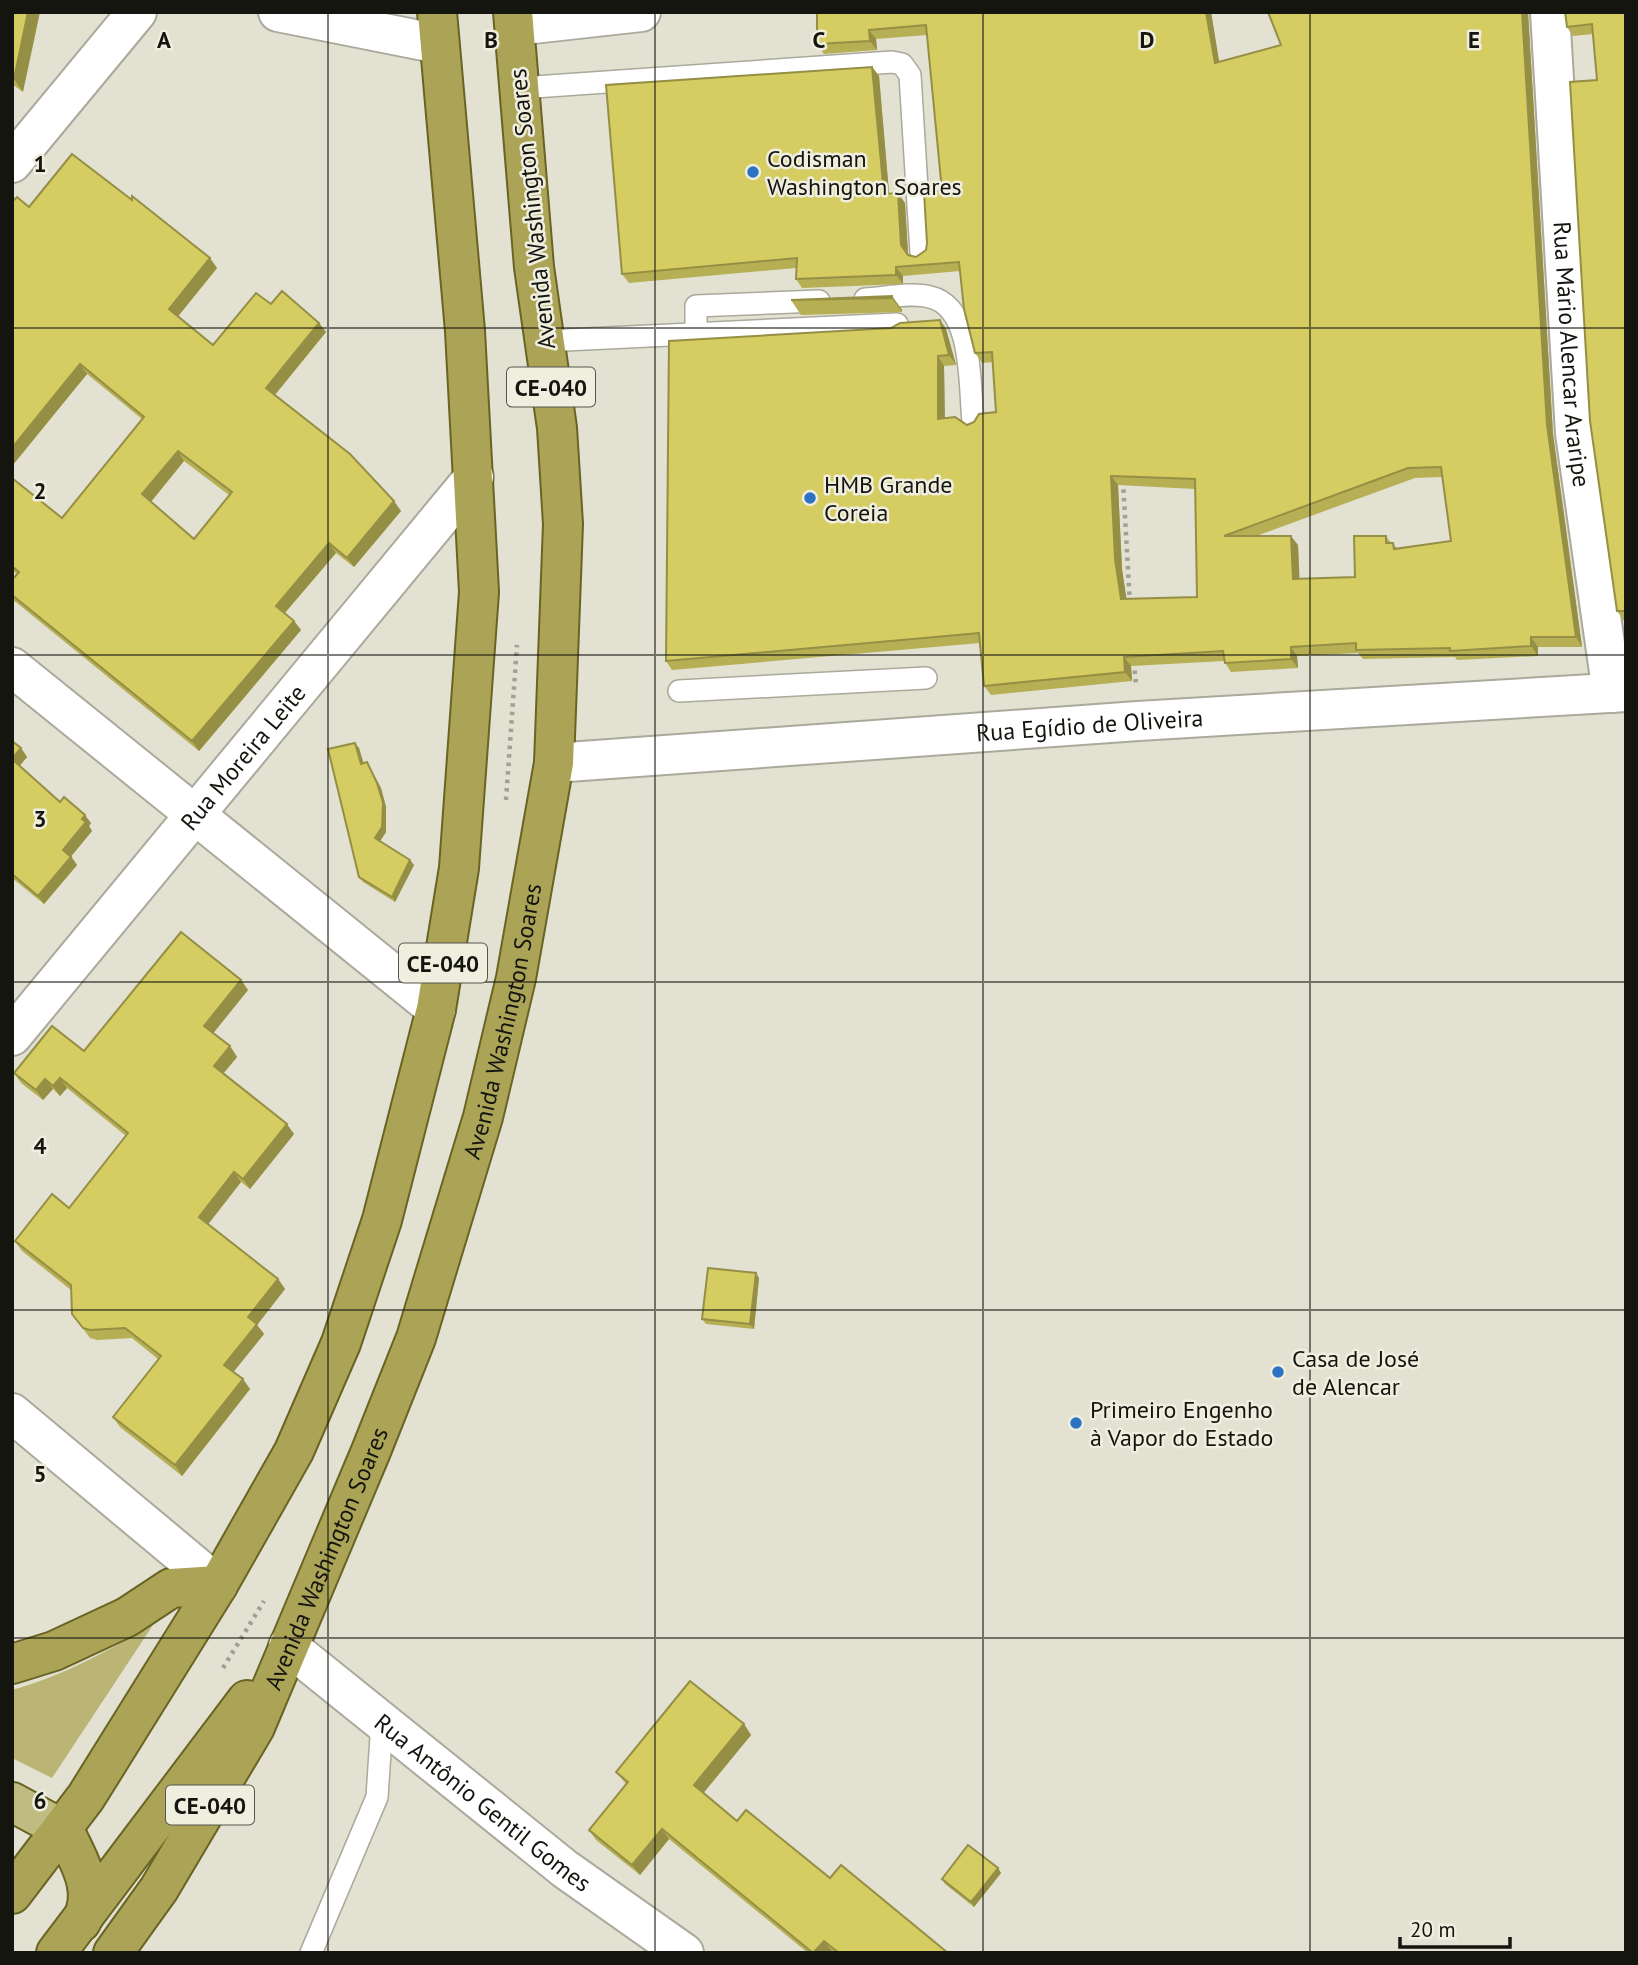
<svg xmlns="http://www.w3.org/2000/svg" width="1638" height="1965" font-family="'PT Sans',sans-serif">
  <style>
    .green { fill: #bab574 }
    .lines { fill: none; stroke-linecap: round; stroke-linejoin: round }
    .service-casing { stroke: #aaa99b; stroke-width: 24 }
    .minor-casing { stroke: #aaa99b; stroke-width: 42 }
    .primary-casing { stroke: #696423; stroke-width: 42 }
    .trunk-casing { stroke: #696423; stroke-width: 42 }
    .path { stroke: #a1a094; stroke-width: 4.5; stroke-dasharray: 3.5 5; stroke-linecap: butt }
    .service { stroke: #fff; stroke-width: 21 }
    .minor { stroke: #fff; stroke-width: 38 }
    .primary { stroke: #c0bb81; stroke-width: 38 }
    .trunk { stroke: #aba457; stroke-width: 38 }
    .wall { fill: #b7af54; fill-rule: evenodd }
    .shaded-wall { fill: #958f45 }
    .building { fill: #d5cc62; stroke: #958f45; stroke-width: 2; fill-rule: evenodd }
    .grid { fill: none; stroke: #151510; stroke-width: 2; stroke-opacity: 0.55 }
    .poi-dot { fill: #2c73c4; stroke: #efeedf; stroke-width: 2.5 }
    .labels { text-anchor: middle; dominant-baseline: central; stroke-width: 5; stroke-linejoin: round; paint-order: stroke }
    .shield { fill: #efeedf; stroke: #56564e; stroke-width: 2 }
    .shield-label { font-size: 23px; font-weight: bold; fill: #151510 }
    .poi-label { font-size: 24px; fill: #151510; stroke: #efeedf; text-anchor: start }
    .street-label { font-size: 24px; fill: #151510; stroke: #efeedf }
    .grid-label { font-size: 23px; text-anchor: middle; font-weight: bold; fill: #151510; stroke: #efeedf; stroke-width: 5; stroke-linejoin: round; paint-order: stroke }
  </style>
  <rect width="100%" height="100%" fill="#e2e1d2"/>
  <!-- green -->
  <path class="green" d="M153 1625 52 1778 12 1758V1690C63 1676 107 1651 153 1625Z"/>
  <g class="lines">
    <!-- service casing -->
    <g class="service-casing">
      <g id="service">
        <polyline points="520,88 892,62 902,64 910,75 921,253"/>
        <path d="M865 299C885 298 911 292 930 297 974 307 969 385 973 421"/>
        <polyline points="696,335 696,306 819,301"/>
        <polyline points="544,341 897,324"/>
        <polyline points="679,691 926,678"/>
        <polyline points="311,1953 377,1797 382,1722"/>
      </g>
    </g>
    <!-- minor casing -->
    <g class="minor-casing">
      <g id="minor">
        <polyline points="278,12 439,44"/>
        <path id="s1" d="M1550 12 1575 433 1612 693"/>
        <polyline points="515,26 641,12"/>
        <polyline points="12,163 137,12"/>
        <polyline points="12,667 436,1009"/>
        <path id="s2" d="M554 763 1138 721 1626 692"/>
        <path id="s3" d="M12 1036 474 477"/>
        <polyline points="12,1413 218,1585"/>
        <path id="s4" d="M288 1646 565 1869 684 1953"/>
      </g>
    </g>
    <!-- primary casing -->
    <g class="primary-casing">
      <polyline id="primary" points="12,1802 64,1830"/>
    </g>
    <!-- trunk casing -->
    <g class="trunk-casing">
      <g id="trunk">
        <polyline points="12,1664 54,1651 127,1617 171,1588 218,1585"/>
        <path d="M64 1830C78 1860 99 1890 81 1922"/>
        <polyline points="12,1894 86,1797 218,1585 294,1451 341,1343 382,1220 436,1009 459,868 479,592 465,331 437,12"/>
        <polyline points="56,1953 247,1700"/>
        <path id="s5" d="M113 1953 159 1889 255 1727 371 1451 416 1338 483 1117 516 978 554 763 563 524 557 428 534 267 513 12"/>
      </g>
    </g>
    <!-- path -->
    <g class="path">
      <polyline points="1123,481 1130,605"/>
      <polyline points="1134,662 1136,685"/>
      <polyline points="506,800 517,645"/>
      <polyline points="223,1668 264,1601"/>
    </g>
    <!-- service -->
    <use href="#service" class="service"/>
    <!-- minor -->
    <use href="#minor" class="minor"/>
    <!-- primary -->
    <use href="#primary" class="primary"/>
    <!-- trunk -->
    <use href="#trunk" class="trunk"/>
  </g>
  <!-- wall -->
  <g class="wall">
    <polygon points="12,12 23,92 12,84"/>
    <path d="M817 12H1211L1219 62 1281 45 1268 12H1528L1553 434 1582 647H1538V656L1457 660 1455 657 1363 659 1358 653 1297 656 1298 668 1231 672 1224 661 1131 666 1132 681 991 695 984 686 980 643 672 670 666 661 891 328 940 320 946 329 956 365 944 366 945 418 967 425 996 412 993 362 982 363 975 353 960 271 903 276V284L802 288 796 279V268L629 283 622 274 872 67 879 76 889 194 905 203 908 254 916 257 926 250 942 191 927 35 876 39 877 50 824 54 817 44ZM1442 477 1451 541 1397 548 1391 543 1386 536 1355 577 1299 579 1298 545 1256 536 1415 478ZM1118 485 1195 489 1197 597 1126 599 1122 569Z"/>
    <polygon points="1626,12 1626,621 1624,621 1617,611 1597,80 1593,34 1573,36 1567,27"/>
    <path d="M29 207 217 268 178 316 213 345 271 304 319 323 326 332 275 395 401 511 354 567 336 553 285 613 294 621 301 630 199 751 12 599V580L17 574 12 570V478L62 518 142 419 87 374 12 466ZM184 461 229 495 194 539 151 502Z"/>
    <polygon points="892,296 902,310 902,312 801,315 791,300"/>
    <polygon points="12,741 21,748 27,757 20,766 60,802 91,823 89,826 92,831 71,856 77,865 44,904 12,878"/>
    <polygon points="359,748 363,763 367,762 381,788 386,807 386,832 380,841 414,865 395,902 363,882 359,877"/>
    <polygon points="241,980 248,990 213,1033 230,1046 237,1057 223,1074 294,1134 250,1189 241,1182 208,1224 278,1279 285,1289 257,1325 264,1334 233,1372 250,1389 182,1476 120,1427 113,1417 158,1359 132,1338 97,1340 90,1338 72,1314 71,1290 22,1251 15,1241 69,1208 126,1136 67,1088 60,1096 53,1089 43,1100 21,1083 14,1073 84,1051"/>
    <polygon points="756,1273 759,1278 754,1329 706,1324 702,1319"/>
    <polygon points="744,1724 751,1735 703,1793 737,1821 948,1953 834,1953 832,1951 830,1953 808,1953 669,1839 640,1875 596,1840 589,1830 626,1784 616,1772"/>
    <polygon points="998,1868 1001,1873 974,1907 945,1884 942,1879"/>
  </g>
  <!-- shaded-wall -->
  <g class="shaded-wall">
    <polygon points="28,12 40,12 23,92 14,79"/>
    <polygon points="1206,12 1211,12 1221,73 1215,63"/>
    <polygon points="1522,12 1528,12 1553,434 1582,647 1576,637 1547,425"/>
    <polygon points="869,30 876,39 877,50 870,41"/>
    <polygon points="872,67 879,76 890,204 884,194"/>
    <polygon points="898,193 905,203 908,254 901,245"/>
    <polygon points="210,258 217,268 176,319 169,309"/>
    <polygon points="896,267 903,276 903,284 896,275"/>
    <polygon points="892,296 902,310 902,312 892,298"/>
    <polygon points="940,320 946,329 956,365 949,355"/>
    <polygon points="319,323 326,332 273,397 266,388"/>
    <polygon points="938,356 944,366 945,429 938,419"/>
    <polygon points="80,364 87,374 12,466 12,448"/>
    <polygon points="178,451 184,461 149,504 142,494"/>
    <polygon points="1111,476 1118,485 1122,569 1128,608 1121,599 1115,559"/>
    <polygon points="394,501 401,511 354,567 347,558"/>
    <polygon points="1291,536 1298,545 1300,589 1293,579"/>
    <polygon points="329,543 336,553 282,616 276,606"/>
    <polygon points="294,621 301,630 199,751 192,741"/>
    <polygon points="1531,637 1538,647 1538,656 1531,646"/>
    <polygon points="1291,647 1297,656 1298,668 1291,659"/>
    <polygon points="1124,657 1131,666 1132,681 1125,672"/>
    <polygon points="355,743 359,748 365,768 361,764"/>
    <polygon points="21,748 27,757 18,767 12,759"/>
    <polygon points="367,762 381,788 386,807 386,832 379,843 375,838"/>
    <polygon points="85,815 91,823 89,826 92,831 69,859 63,850"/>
    <polygon points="71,857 77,865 44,904 38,896"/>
    <polygon points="410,860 414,865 395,902 392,897"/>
    <polygon points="241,980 248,990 211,1036 204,1026"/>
    <polygon points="230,1046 237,1057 221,1076 214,1066"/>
    <polygon points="60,1078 67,1088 60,1096 53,1086"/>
    <polygon points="45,1079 53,1089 43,1100 36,1090"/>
    <polygon points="287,1124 294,1134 250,1189 243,1179"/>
    <polygon points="234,1172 241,1182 206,1227 199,1217"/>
    <polygon points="756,1273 759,1278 754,1329 750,1324"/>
    <polygon points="278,1279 285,1289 257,1325 264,1334 231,1375 224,1365 248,1317"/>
    <polygon points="243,1379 250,1389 182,1476 175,1465"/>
    <polygon points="744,1724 751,1735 701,1796 694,1785"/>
    <polygon points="662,1829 669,1839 640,1875 632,1865"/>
    <polygon points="998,1868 1001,1873 974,1907 971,1902"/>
    <polygon points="824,1941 832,1951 830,1953 814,1953"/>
  </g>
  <!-- building -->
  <g class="building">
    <polygon points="12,12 28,12 14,79 12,78"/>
    <path d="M817 12H1206L1215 63 1281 45 1268 12H1522L1547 425 1576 637H1531V646L1450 651V648L1356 650V643L1291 647V659L1225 663 1223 651 1124 657 1125 672 984 686 979 633 666 661 669 341 891 328 900 323 940 320 949 355 938 356V419L955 417 967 425 974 422 979 414 996 412 992 352 975 353 964 309 959 262 896 267V275L796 279 797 258 622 274 606 85 872 67 884 194 898 193 901 245 908 255 916 257 926 250 927 243 924 192 942 191 926 25 869 30 870 41 817 44ZM1441 467 1451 541 1394 549 1393 543H1386V536H1354L1355 577 1293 579 1291 536H1224L1408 468ZM1111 476 1195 479 1197 597 1121 599 1115 559Z"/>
    <polygon points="1565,12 1626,12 1626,611 1617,611 1590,421 1570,82 1597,80 1592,24 1567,27"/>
    <path d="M72 154 132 200V196L210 258 169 309 213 345 256 293 271 304 282 291 319 323 266 388 350 454 394 501 347 558 329 543 276 606 294 621 192 741 12 595V580L19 572 12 566V478L62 518 144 417 80 364 12 448V202L17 197 29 207ZM178 451 232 492 194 539 142 494Z"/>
    <polygon points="892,296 892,298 791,300"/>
    <polygon points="12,741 21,748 12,759"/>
    <polygon points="355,743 361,764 367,762 377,783 383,803 382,827 375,838 410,860 392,897 359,877 328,749"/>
    <polygon points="12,759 60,802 64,797 85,815 82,819 86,822 63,850 71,857 38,896 12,874"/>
    <polygon points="181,932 241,980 204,1026 230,1046 214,1066 287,1124 243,1179 234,1172 199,1217 278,1279 248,1317 257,1324 224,1365 243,1379 175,1465 113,1417 161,1356 125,1328 90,1330 83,1328 72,1314 71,1285 15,1241 52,1194 69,1208 128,1133 60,1078 53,1086 45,1079 36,1090 14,1073 52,1026 84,1051"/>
    <polygon points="708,1268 756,1273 750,1324 702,1319"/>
    <polygon points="690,1681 744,1724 694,1785 737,1821 746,1810 830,1878 841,1865 948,1953 839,1953 824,1941 813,1953 662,1829 632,1865 589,1830 628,1782 616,1772"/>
    <polygon points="968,1845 998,1868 971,1902 942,1879"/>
  </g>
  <!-- grid -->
  <path class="grid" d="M328 12V1953M655 12V1953M983 12V1953M1310 12V1953M12 328H1626M12 655H1626M12 982H1626M12 1310H1626M12 1638H1626"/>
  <!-- markers -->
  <g class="poi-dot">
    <circle cx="753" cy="172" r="7"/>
    <circle cx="810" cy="498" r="7"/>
    <circle cx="1278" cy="1372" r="7"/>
    <circle cx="1076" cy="1423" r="7"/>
  </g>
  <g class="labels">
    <!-- shield labels -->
    <g class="shield">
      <rect x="507" y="367.5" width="88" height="39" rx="5"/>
      <rect x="399" y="943.5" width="88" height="39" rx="5"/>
      <rect x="166" y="1785.5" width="88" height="39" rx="5"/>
    </g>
    <g class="shield-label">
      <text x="551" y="387">CE-040</text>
      <text x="443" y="963">CE-040</text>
      <text x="210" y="1805">CE-040</text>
    </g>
    <!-- poi labels -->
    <g class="poi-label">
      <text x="767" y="158">Codisman<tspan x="767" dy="28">Washington Soares</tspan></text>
      <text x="824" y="484">HMB Grande<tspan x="824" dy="28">Coreia</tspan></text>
      <text x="1292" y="1358">Casa de José<tspan x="1292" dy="28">de Alencar</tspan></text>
      <text x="1090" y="1409">Primeiro Engenho<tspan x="1090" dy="28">à Vapor do Estado</tspan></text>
    </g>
    <!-- street labels -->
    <g class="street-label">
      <text transform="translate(532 209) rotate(-96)">Avenida Washington Soares</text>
      <text stroke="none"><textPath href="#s1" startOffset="343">Rua Mário Alencar Araripe</textPath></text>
      <text stroke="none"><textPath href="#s2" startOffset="537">Rua Egídio de Oliveira</textPath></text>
      <text stroke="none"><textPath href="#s3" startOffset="362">Rua Moreira Leite</textPath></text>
      <text stroke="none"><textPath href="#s5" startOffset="1017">Avenida Washington Soares</textPath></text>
      <text stroke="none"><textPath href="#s5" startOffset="450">Avenida Washington Soares</textPath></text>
      <text stroke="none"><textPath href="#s4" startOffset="250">Rua Antônio Gentil Gomes</textPath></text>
    </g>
  </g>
  <g class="grid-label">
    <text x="164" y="48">A</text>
    <text x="491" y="48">B</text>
    <text x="819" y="48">C</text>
    <text x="1147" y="48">D</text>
    <text x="1474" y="48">E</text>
    <text x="40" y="172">1</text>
    <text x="40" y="499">2</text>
    <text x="40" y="827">3</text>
    <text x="40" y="1154">4</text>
    <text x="40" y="1482">5</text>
    <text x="40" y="1809">6</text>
  </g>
  <!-- border -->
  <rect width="1638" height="1965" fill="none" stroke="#151510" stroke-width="28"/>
  <!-- scale -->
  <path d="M1400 1937v10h110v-10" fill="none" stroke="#151510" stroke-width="3.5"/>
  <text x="1410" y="1937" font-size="21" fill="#151510" stroke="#efeedf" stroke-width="5" paint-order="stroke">20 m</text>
</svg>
